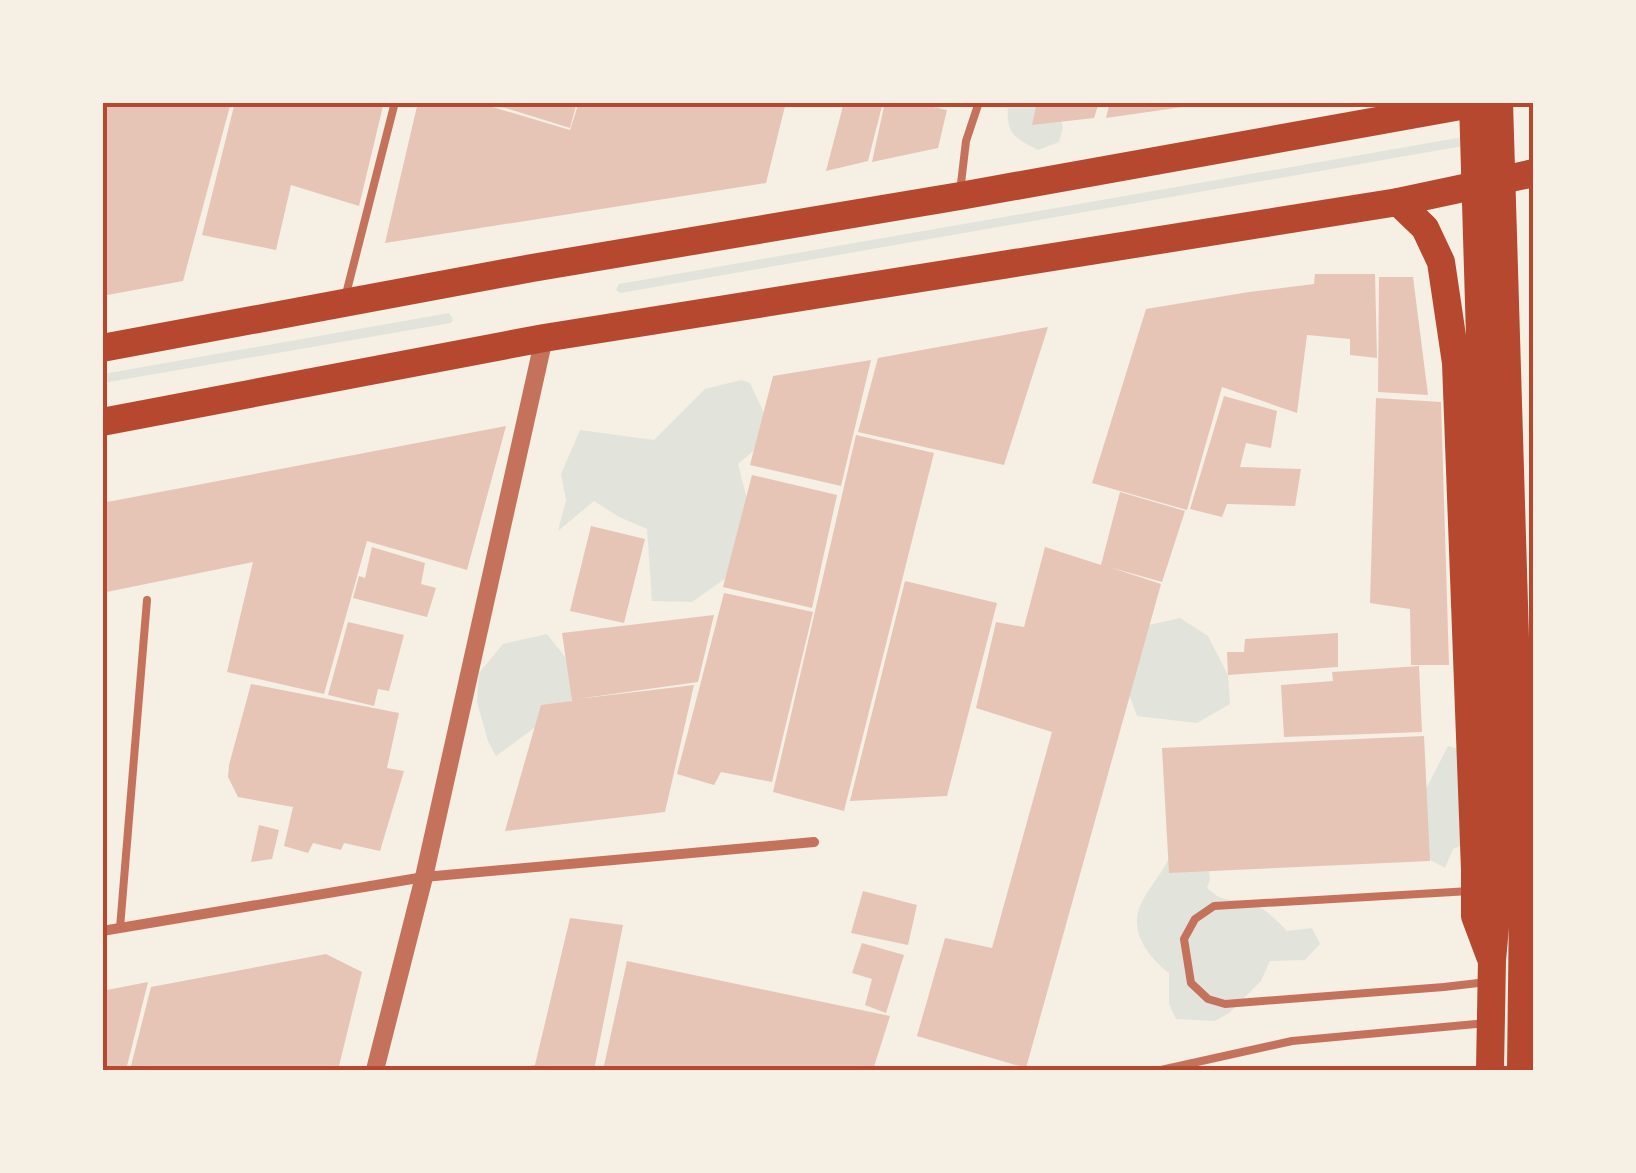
<svg xmlns="http://www.w3.org/2000/svg" width="1636" height="1173" font-family="'Open Sans',sans-serif">
  <style>
    .green { fill: #e2e4dc }
    .building { fill: #e6c5b7 }
    .lines { fill: none; stroke-linecap: round; stroke-linejoin: round }
    .service { stroke: #c5725c; stroke-width: 8 }
    .minor { stroke: #c5725c; stroke-width: 10 }
    .tertiary { stroke: #c5725c; stroke-width: 18 }
    .trunk { stroke: #b5482f; stroke-width: 28 }
    .neatline { fill: none; stroke: #b5482f; stroke-width: 4 }
  </style>
  <rect width="100%" height="100%" fill="#f6efe4"/>
  <!-- green -->
  <g class="green">
    <path d="M1010 103H1056L1063 127 1059 142 1038 150C1013 137 1006 134 1008 104Z"/>
    <polygon points="1469,136 1469,145 620,293 616,290 619,284"/>
    <polygon points="449,313 453,319 451,323 103,383 103,374"/>
    <polygon points="741,380 750,383 764,413 766,440 738,464 746,495 767,539 726,578 692,602 652,601 647,529 619,517 594,501 558,531 566,500 561,474 580,430 654,440 705,389"/>
    <polygon points="1180,618 1208,636 1228,675 1230,704 1197,723 1137,716 1115,656 1149,625"/>
    <polygon points="547,634 566,658 572,700 496,756 488,741 477,702 479,673 503,644"/>
    <polygon points="1448,746 1482,756 1466,844 1453,849 1445,868 1423,856 1410,828 1427,787"/>
    <path d="M1169 858 1208 863 1210 880 1207 888C1226 906 1233 896 1254 904 1266 909 1278 922 1287 931L1312 928 1320 944 1305 960 1270 961 1261 981 1229 1013 1215 1021 1176 1019 1169 1004V973C1149 958 1129 932 1140 906 1148 888 1161 875 1169 858Z"/>
  </g>
  <!-- building -->
  <g class="building">
    <polygon points="102,102 231,102 183,281 102,296"/>
    <polygon points="235,102 384,102 359,206 291,185 276,250 202,235"/>
    <polygon points="418,102 476,102 570,130 579,102 786,102 766,183 385,243"/>
    <polygon points="486,102 577,102 570,128"/>
    <polygon points="844,102 883,102 868,161 826,171"/>
    <polygon points="885,102 912,102 947,110 938,148 872,162"/>
    <polygon points="1037,102 1099,102 1094,118 1032,125"/>
    <polygon points="1110,102 1197,102 1197,105 1106,118"/>
    <polygon points="1315,274 1375,274 1377,358 1350,355 1350,339 1307,335 1297,413 1222,387 1187,510 1092,483 1146,309 1249,292 1314,284"/>
    <polygon points="1379,277 1413,277 1428,395 1378,392"/>
    <polygon points="1048,327 1004,465 858,432 878,358"/>
    <polygon points="871,360 841,486 750,465 773,376"/>
    <polygon points="1224,396 1277,411 1271,448 1246,443 1240,467 1301,469 1295,506 1227,504 1222,517 1190,509"/>
    <polygon points="1376,398 1441,402 1449,665 1411,665 1410,609 1370,603"/>
    <polygon points="506,426 467,570 367,541 324,694 227,672 253,562 102,593 102,503"/>
    <polygon points="856,435 934,453 844,811 773,792"/>
    <polygon points="752,475 837,495 812,608 723,587"/>
    <polygon points="1120,492 1185,511 1162,582 1109,567 1161,584 1026,1068 917,1036 945,938 992,948 1052,732 976,708 996,622 1024,627 1045,547 1101,565"/>
    <polygon points="591,526 645,539 624,623 570,611"/>
    <polygon points="372,547 425,563 421,584 436,588 427,617 353,598 359,576 365,578"/>
    <polygon points="905,581 997,603 947,796 850,801"/>
    <polygon points="724,593 813,612 772,782 721,772 714,785 677,774"/>
    <polygon points="714,615 698,682 577,699 694,685 665,812 505,831 541,705 572,701 562,633"/>
    <polygon points="348,622 404,635 389,691 378,689 374,706 328,695"/>
    <polygon points="1338,633 1338,667 1228,675 1227,652 1244,652 1245,639"/>
    <polygon points="1419,666 1422,732 1284,737 1281,685 1333,681 1332,672"/>
    <polygon points="251,684 399,713 387,768 404,771 380,851 344,843 341,850 313,843 308,853 284,846 293,807 238,797 228,777 229,765"/>
    <polygon points="1424,736 1430,861 1169,873 1162,748"/>
    <polygon points="259,825 279,830 272,859 251,862"/>
    <polygon points="863,891 917,905 908,945 851,933"/>
    <polygon points="570,918 623,925 594,1070 525,1070 526,1067 535,1065"/>
    <polygon points="862,943 904,955 886,1013 865,1005 872,979 852,973"/>
    <polygon points="326,954 362,972 338,1070 130,1070 151,987"/>
    <polygon points="627,961 890,1016 873,1070 603,1070"/>
    <polygon points="148,982 126,1070 102,1070 102,991"/>
  </g>
  <g class="lines">
    <!-- service -->
    <g class="service">
      <polyline points="960,192 966,141 979,102"/>
      <polyline points="346,294 395,102"/>
      <polyline points="1470,891 1214,906 1195,919 1184,939 1191,983 1208,999 1225,1004 1444,987 1487,982"/>
      <polyline points="120,928 147,600"/>
      <polyline points="1161,1070 1292,1041 1487,1023"/>
    </g>
    <!-- minor -->
    <polyline class="minor" points="102,931 424,877 814,842"/>
    <!-- tertiary -->
    <polyline class="tertiary" points="375,1070 424,877 544,338"/>
    <!-- trunk -->
    <g class="trunk">
      <polyline points="1473,102 1497,905 1492,960 1490,1070"/>
      <polyline points="1499,102 1523,906 1521,1070"/>
      <polyline points="1398,202 1425,228 1441,262 1456,363 1475,870 1475,916 1490,956"/>
      <polyline points="102,348 532,268 960,196 1483,102"/>
      <polyline points="102,422 544,338 1398,202 1534,173"/>
    </g>
  </g>
  <!-- border -->
  <rect width="1636" height="1173" fill="none" stroke="#f6efe4" stroke-width="210"/>
  <rect x="105" y="105" width="1426" height="963" class="neatline"/>
</svg>
